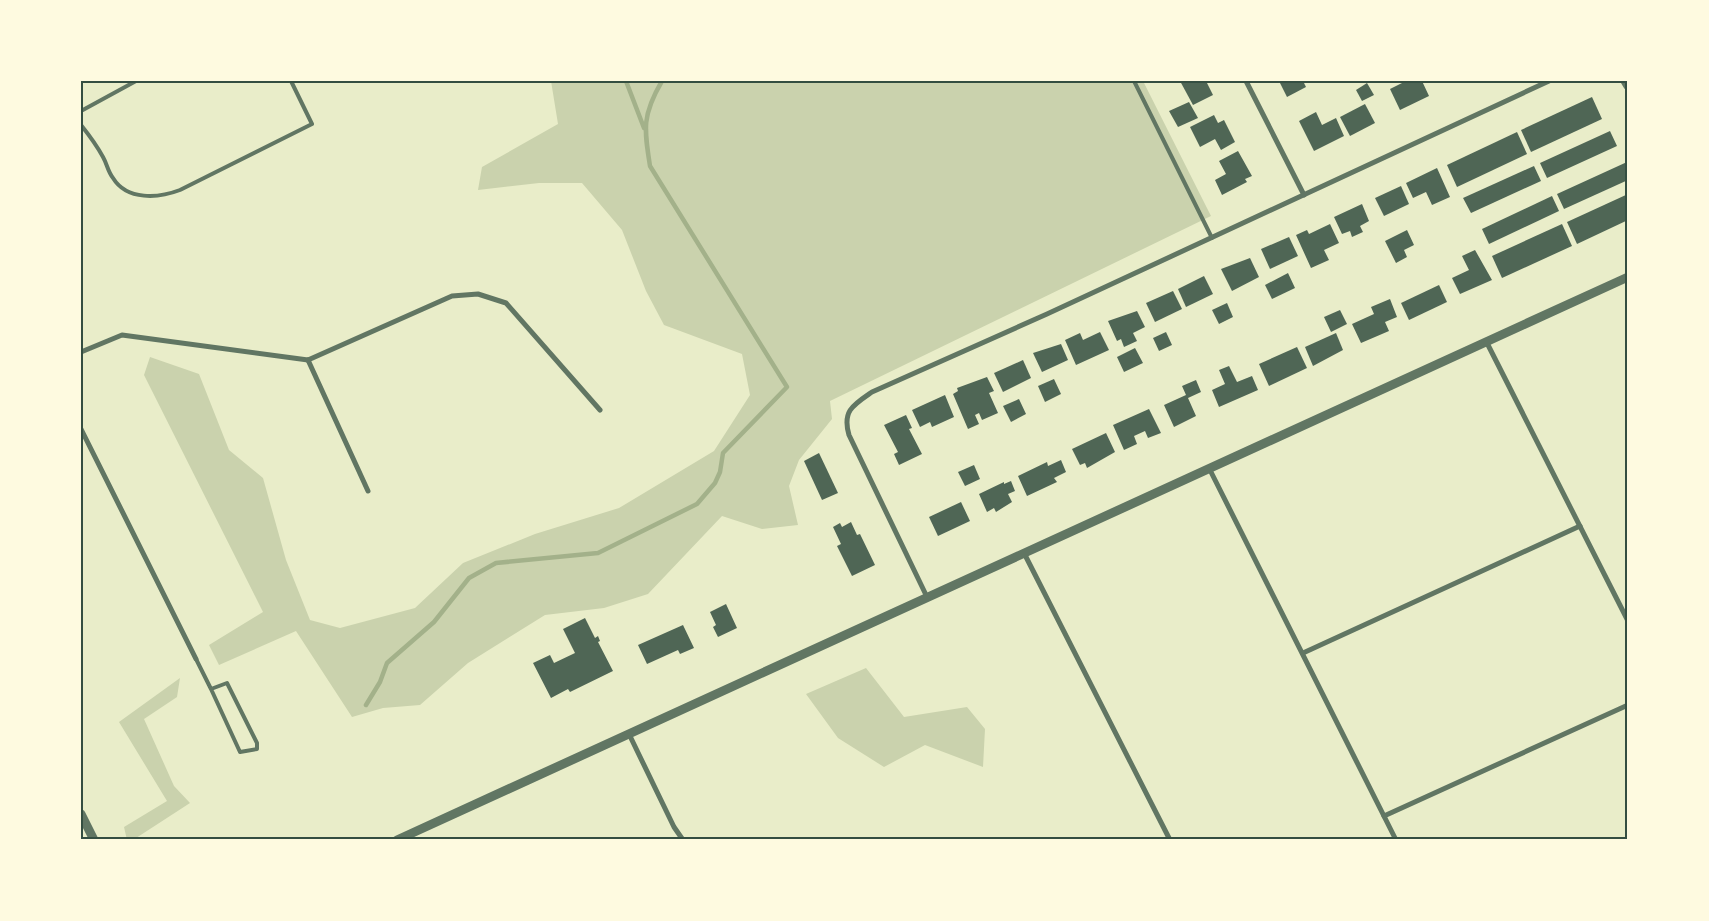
<svg xmlns="http://www.w3.org/2000/svg" width="1709" height="921" font-family="'PT Sans',sans-serif">
  <style>
    .green { fill: #cad2ad }
    .lines { fill: none; stroke-linecap: round; stroke-linejoin: round }
    .stream { stroke: #a3b18a; stroke-width: 4.5 }
    .building { fill: #4f6655 }
    .service { stroke: #617663; stroke-width: 4 }
    .minor { stroke: #617663; stroke-width: 5 }
    .tertiary { stroke: #617663; stroke-width: 9 }
    .neatline { fill: none; stroke: #344e41; stroke-width: 2 }
  </style>
  <rect width="100%" height="100%" fill="#e9edc9"/>
  <!-- green -->
  <g class="green">
    <polygon points="551,81 1143,81 1211,216 830,401 832,419 799,460 789,486 798,525 762,529 722,516 648,594 604,608 545,615 468,663 420,705 383,708 352,717 296,631 219,665 209,645 263,612 144,375 150,357 199,374 229,450 263,478 286,560 310,620 340,628 415,608 463,563 535,534 619,508 714,451 750,395 742,354 664,325 646,291 622,230 582,183 539,183 478,190 482,167 558,124"/>
    <polygon points="866,668 904,717 967,707 985,729 983,767 925,745 884,767 838,738 806,694"/>
    <polygon points="180,678 177,697 144,719 174,786 190,803 133,840 127,840 124,827 167,801 119,722"/>
  </g>
  <g class="lines">
    <!-- stream -->
    <g class="stream">
      <polyline points="626,81 644,128"/>
      <path d="M366 705 380 682 387 663 434 622 469 578 496 563 598 553 697 504 715 483 720 472 723 453 787 387 650 166C644 129 642 115 662 81"/>
    </g>
  </g>
  <!-- building -->
  <g class="building">
    <polygon points="1180,81 1206,81 1213,95 1193,105"/>
    <polygon points="1279,81 1303,81 1306,87 1287,97"/>
    <polygon points="1406,81 1422,81 1429,96 1400,110 1390,89"/>
    <polygon points="1367,83 1374,95 1362,101 1356,90"/>
    <polygon points="1592,97 1602,119 1531,152 1521,130"/>
    <polygon points="1189,102 1198,118 1178,127 1169,111"/>
    <polygon points="1365,104 1375,123 1350,136 1340,117"/>
    <polygon points="1316,112 1322,125 1336,118 1344,136 1314,151 1299,121"/>
    <polygon points="1214,115 1218,123 1224,120 1235,142 1221,150 1215,139 1200,147 1190,127"/>
    <polygon points="1610,131 1617,146 1547,178 1540,163"/>
    <polygon points="1517,132 1527,154 1457,187 1447,165"/>
    <polygon points="1238,151 1252,176 1245,179 1247,182 1222,195 1215,180 1226,174 1219,161"/>
    <polygon points="1627,162 1628,180 1564,209 1557,194"/>
    <polygon points="1534,166 1541,181 1471,213 1463,198"/>
    <polygon points="1437,168 1450,197 1432,205 1426,192 1413,198 1406,183"/>
    <polygon points="1401,186 1409,204 1384,216 1375,198"/>
    <polygon points="1628,194 1628,220 1577,244 1567,222"/>
    <polygon points="1552,196 1559,211 1489,244 1482,229"/>
    <polygon points="1362,204 1369,221 1360,226 1363,232 1352,237 1350,231 1342,234 1334,217"/>
    <polygon points="1330,224 1339,243 1324,250 1329,260 1311,268 1296,235 1307,230 1309,234"/>
    <polygon points="1562,224 1572,246 1502,278 1492,256"/>
    <polygon points="1407,230 1414,245 1404,250 1407,257 1396,263 1385,241"/>
    <polygon points="1289,237 1298,256 1270,269 1261,249"/>
    <polygon points="1475,250 1492,280 1460,294 1452,278 1469,270 1462,256"/>
    <polygon points="1250,258 1259,277 1232,291 1221,269"/>
    <polygon points="1288,273 1295,288 1272,299 1265,285"/>
    <polygon points="1204,276 1213,294 1186,307 1178,289"/>
    <polygon points="1439,285 1447,302 1409,320 1401,303"/>
    <polygon points="1173,291 1182,309 1155,322 1146,303"/>
    <polygon points="1390,299 1397,317 1385,322 1389,331 1361,343 1352,324 1374,314 1371,307"/>
    <polygon points="1227,303 1233,317 1219,324 1212,310"/>
    <polygon points="1340,310 1347,324 1331,332 1324,317"/>
    <polygon points="1137,311 1145,327 1133,333 1137,341 1124,347 1121,339 1117,341 1108,321"/>
    <polygon points="1100,332 1109,350 1076,365 1065,340 1080,333 1083,340"/>
    <polygon points="1166,332 1172,345 1159,351 1153,338"/>
    <polygon points="1336,333 1343,350 1313,366 1305,347"/>
    <polygon points="1061,344 1068,360 1042,372 1033,353"/>
    <polygon points="1297,347 1307,368 1269,386 1259,364"/>
    <polygon points="1135,348 1143,363 1124,372 1117,357"/>
    <polygon points="1023,360 1031,378 1003,392 994,373"/>
    <polygon points="1229,366 1237,382 1252,376 1258,390 1219,407 1212,390 1225,384 1219,370"/>
    <polygon points="987,377 994,391 989,393 998,413 982,420 979,413 975,415 979,424 968,429 953,394 958,391 957,388"/>
    <polygon points="1054,379 1061,394 1045,402 1038,386"/>
    <polygon points="1196,380 1201,392 1188,398 1196,416 1174,427 1164,405 1186,395 1182,386"/>
    <polygon points="945,395 954,417 932,427 930,422 920,427 912,410"/>
    <polygon points="1019,399 1026,414 1011,422 1003,406"/>
    <polygon points="1149,409 1161,433 1148,438 1145,431 1134,436 1137,444 1124,450 1113,425"/>
    <polygon points="906,415 912,428 909,429 922,454 899,465 894,454 898,452 884,425"/>
    <polygon points="1106,433 1115,452 1087,468 1085,463 1080,465 1072,449"/>
    <polygon points="819,453 838,493 822,500 804,461"/>
    <polygon points="1061,460 1066,472 1054,478 1057,482 1027,496 1018,476 1047,462 1048,466"/>
    <polygon points="974,465 980,479 965,486 958,472"/>
    <polygon points="1011,481 1015,491 1008,494 1012,502 996,512 994,508 987,512 979,494 1004,482 1004,484"/>
    <polygon points="961,502 970,521 938,536 929,517"/>
    <polygon points="851,522 857,535 860,534 875,565 852,576 837,546 841,544 833,527 840,523 842,527"/>
    <polygon points="726,604 737,628 718,637 713,627 716,625 710,612"/>
    <polygon points="585,618 595,638 598,636 600,641 598,642 613,671 570,692 568,689 551,698 533,663 550,655 554,663 575,653 563,629"/>
    <polygon points="683,625 694,648 680,654 678,650 647,664 638,645"/>
  </g>
  <g class="lines">
    <!-- service -->
    <g class="service">
      <polyline points="1134,81 1212,238"/>
      <polyline points="81,111 136,81"/>
      <path d="M81 125C89 135 97 146 103 157 107 164 108 172 113 178 127 201 159 198 180 190L312 124 291 81"/>
      <polyline points="196,659 211,689 227,683 257,743 257,749 240,752 211,689"/>
    </g>
    <!-- minor -->
    <g class="minor">
      <polyline points="1246,81 1304,195"/>
      <polyline points="1486,341 1628,621"/>
      <polyline points="81,352 122,335 308,360"/>
      <polyline points="308,360 452,296 478,294 506,303 600,410"/>
      <polyline points="308,360 368,491"/>
      <polyline points="81,429 196,659"/>
      <polyline points="1209,468 1396,840"/>
      <polyline points="1024,553 1170,840"/>
      <path d="M927 597 849 435C842 411 853 405 872 392L1047 314 1549 81"/>
      <polyline points="1303,653 1580,526"/>
      <polyline points="629,734 674,827 683,840"/>
      <polyline points="1384,816 1628,705"/>
    </g>
    <!-- tertiary -->
    <g class="tertiary">
      <polyline points="1625,81 1628,86"/>
      <polyline points="81,814 94,840"/>
      <polyline points="397,840 1628,277"/>
    </g>
  </g>
  <!-- border -->
  <rect width="1709" height="921" fill="none" stroke="#fefae0" stroke-width="165"/>
  <rect x="82" y="82" width="1544" height="756" class="neatline"/>
</svg>
